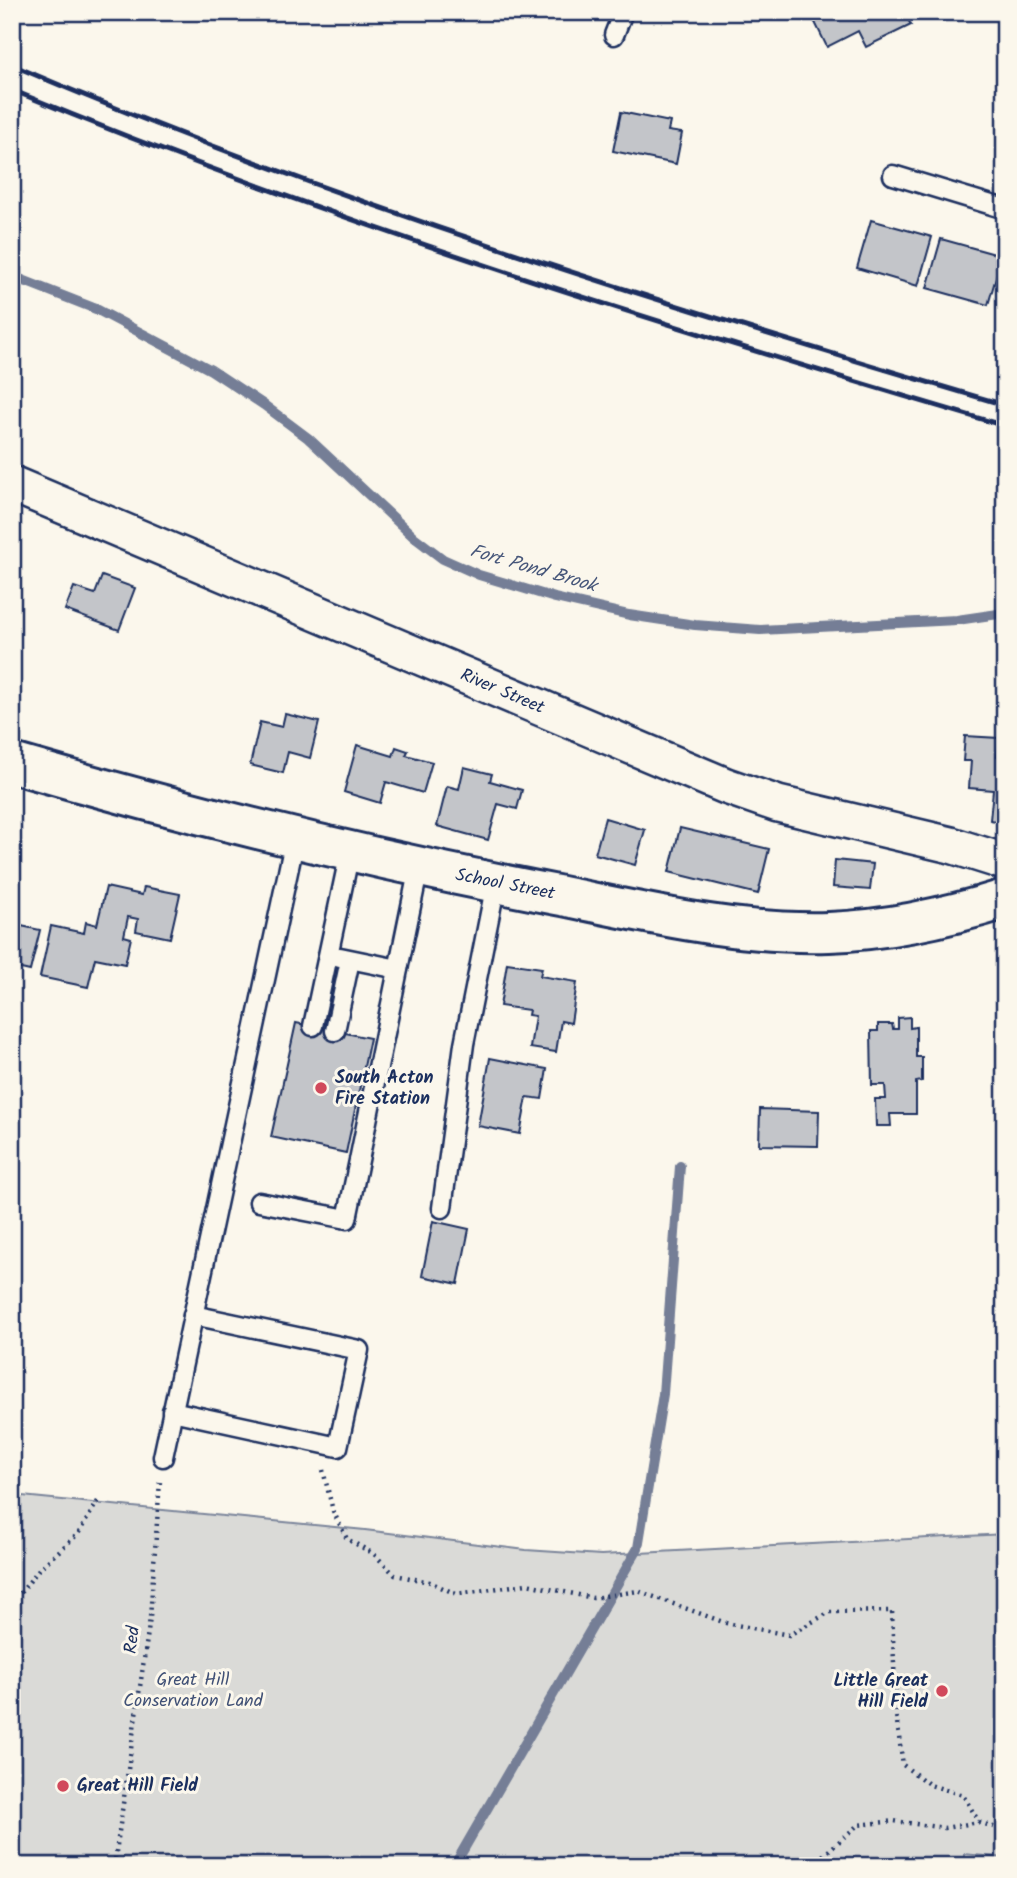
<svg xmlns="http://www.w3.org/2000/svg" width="1017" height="1878" font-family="Kalam,sans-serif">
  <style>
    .green { fill: #dadad7; stroke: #7a849a; stroke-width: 2 }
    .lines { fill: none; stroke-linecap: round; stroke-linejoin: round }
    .stream { stroke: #747e96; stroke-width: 10 }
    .building { fill: #c3c5c9; stroke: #1b2f5e; stroke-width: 2 }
    .service-casing { stroke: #1b2f5e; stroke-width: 23 }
    .minor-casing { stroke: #1b2f5e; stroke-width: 40 }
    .tertiary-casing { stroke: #1b2f5e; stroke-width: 44 }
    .path { stroke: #1b2f5e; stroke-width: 4.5; stroke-dasharray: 2 5; stroke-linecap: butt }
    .service { stroke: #fbf7ec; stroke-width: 18 }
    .minor { stroke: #fbf7ec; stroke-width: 35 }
    .tertiary { stroke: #fbf7ec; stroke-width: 38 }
    .rail { stroke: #1b2f5e; stroke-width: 5 }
    .poi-dot { fill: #d1495b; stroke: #fbf7ec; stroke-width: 2.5 }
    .labels { text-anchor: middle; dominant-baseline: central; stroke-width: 6; stroke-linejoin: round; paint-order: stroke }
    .street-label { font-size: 18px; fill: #1b2f5e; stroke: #fbf7ec }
    .poi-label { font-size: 18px; font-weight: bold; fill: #1b2f5e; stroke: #fbf7ec; text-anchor: start }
    .park-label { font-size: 18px; fill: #415176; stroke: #fbf7ec }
    .water-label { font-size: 19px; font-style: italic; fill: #47577a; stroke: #fbf7ec }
  </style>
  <rect width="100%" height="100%" fill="#fbf7ec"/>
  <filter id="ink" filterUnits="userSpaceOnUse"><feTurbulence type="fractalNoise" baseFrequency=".0143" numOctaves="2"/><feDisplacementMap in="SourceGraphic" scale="14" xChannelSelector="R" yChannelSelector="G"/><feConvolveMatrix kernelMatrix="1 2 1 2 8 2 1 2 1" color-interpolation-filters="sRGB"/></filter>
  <g filter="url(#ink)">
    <!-- green -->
    <polygon class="green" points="12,1495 365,1530 526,1550 601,1555 1005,1534 1005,1858 964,1854 964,1866 12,1866"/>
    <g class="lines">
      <!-- stream -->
      <g class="stream">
        <polyline points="12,276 96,309 211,370 264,405 308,438 414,537 443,559 479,575 555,598 629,615 695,625 760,630 957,620 1005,613"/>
        <polyline points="454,1866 638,1548 663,1394 680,1166"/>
      </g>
    </g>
    <!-- building -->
    <g class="building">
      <polygon points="810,12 904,12 911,25 866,47 858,31 827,47"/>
      <polygon points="621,112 670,122 668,131 682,133 676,164 613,151"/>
      <polygon points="871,220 932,237 918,286 857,268"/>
      <polygon points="941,239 1002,256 988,305 927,288"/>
      <polygon points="1005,283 1005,310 998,308"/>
      <polygon points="102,576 135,588 119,630 65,610 74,587 95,594"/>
      <polygon points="285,714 319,722 310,758 288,752 283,773 250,765 260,722 282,727"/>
      <polygon points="965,736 999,738 997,757 1005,758 1005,815 1001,815 1001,822 990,820 993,790 969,788 971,761 963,761"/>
      <polygon points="357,745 393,756 396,747 408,751 406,755 432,762 423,793 386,782 380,803 344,792"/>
      <polygon points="464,767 492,774 490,781 522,790 517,809 498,804 488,840 437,826 447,786 459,789"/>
      <polygon points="605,818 645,830 635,865 595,854"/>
      <polygon points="680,828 769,849 758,894 669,872"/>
      <polygon points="835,860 873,864 870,890 833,887"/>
      <polygon points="106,887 142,895 144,887 180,894 170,938 136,931 138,919 128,917 124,936 131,938 125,964 95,958 88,987 40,977 51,926 84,933 86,922 97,925"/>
      <polygon points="12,924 40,930 30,971 12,967"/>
      <polygon points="507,963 542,968 540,976 577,982 571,1023 561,1021 556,1052 530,1048 535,1016 528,1015 529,1010 500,1006"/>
      <polygon points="910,1017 910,1028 916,1027 916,1057 922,1057 922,1081 916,1082 916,1114 890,1114 891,1126 876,1126 875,1099 886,1099 885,1085 872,1085 871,1031 878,1031 878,1024 892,1024 893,1029 898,1029 898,1018"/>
      <polygon points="296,1023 370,1038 346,1153 271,1137"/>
      <polygon points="490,1058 547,1069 542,1099 527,1097 520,1134 478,1126"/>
      <polygon points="760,1109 819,1111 818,1146 759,1145"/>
      <polygon points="433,1221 469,1229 458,1284 422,1276"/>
    </g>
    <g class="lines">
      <!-- service casing -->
      <g class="service-casing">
        <g id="service">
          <polyline points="614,35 623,12"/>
          <polyline points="893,175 1005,209"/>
          <polyline points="340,957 398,969"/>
          <polyline points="313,1026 350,852"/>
          <polyline points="335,1031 350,960"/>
          <polyline points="259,1202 347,1219 419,867"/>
          <polyline points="442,1208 464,1044 496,883"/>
          <polyline points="172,1411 338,1447 359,1350 193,1315"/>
          <polyline points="163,1457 295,839"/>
        </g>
      </g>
      <!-- minor casing -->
      <g class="minor-casing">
        <polyline id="minor" points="12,484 726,786 778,804 951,845 1005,862"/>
      </g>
      <!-- tertiary casing -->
      <g class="tertiary-casing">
        <path id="tertiary" d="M12 763C192 815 373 860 557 895 647 913 737 935 829 932 889 930 947 917 1005 899"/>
      </g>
      <!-- path -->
      <g class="path">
        <polyline points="323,1470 333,1511 347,1539 374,1554 395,1575 430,1582 456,1594 527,1584 593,1598 638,1591 726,1623 789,1635 830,1612 892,1611 896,1716 903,1765 930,1785 963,1795 979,1822 945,1828 894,1821 858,1825 811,1866"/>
        <polyline points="12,1604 39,1569 78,1534 98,1501"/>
        <polyline points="979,1822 1005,1831"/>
        <polyline points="114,1866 150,1618 160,1481"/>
      </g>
      <!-- service -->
      <use href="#service" class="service"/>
      <!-- minor -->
      <use href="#minor" class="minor"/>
      <!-- tertiary -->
      <use href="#tertiary" class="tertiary"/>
      <!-- rail -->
      <g class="rail">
        <path d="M12 65C335 203 669 306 1005 405"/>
        <path d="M12 90C335 224 669 327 1005 426"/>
      </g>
    </g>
  </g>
  <!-- markers -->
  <g class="poi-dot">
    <circle cx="321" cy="1088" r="7"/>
    <circle cx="942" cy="1691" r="7"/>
    <circle cx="63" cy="1786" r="7"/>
  </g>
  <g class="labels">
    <!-- street labels -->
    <g class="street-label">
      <text transform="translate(502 692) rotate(23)">River Street</text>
      <text transform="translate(505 885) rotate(11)">School Street</text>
      <text transform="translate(133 1640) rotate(-83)">Red</text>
    </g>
    <!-- poi labels -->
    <g class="poi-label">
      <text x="335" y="1078">South Acton<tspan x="335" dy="21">Fire Station</tspan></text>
      <text x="928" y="1681" text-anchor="end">Little Great<tspan x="928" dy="21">Hill Field</tspan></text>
      <text x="77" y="1786">Great Hill Field</text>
    </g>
    <!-- park labels -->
    <g class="park-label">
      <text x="193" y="1680">Great Hill<tspan x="193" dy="21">Conservation Land</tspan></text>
    </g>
    <!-- water labels -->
    <g class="water-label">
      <text transform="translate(533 569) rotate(16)">Fort Pond Brook</text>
    </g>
  </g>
  <!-- margin -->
  <rect width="1017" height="1878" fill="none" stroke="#fbf7ec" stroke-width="42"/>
  <rect x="21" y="21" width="975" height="1836" fill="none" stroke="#1b2f5e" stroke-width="2.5" filter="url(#ink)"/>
</svg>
